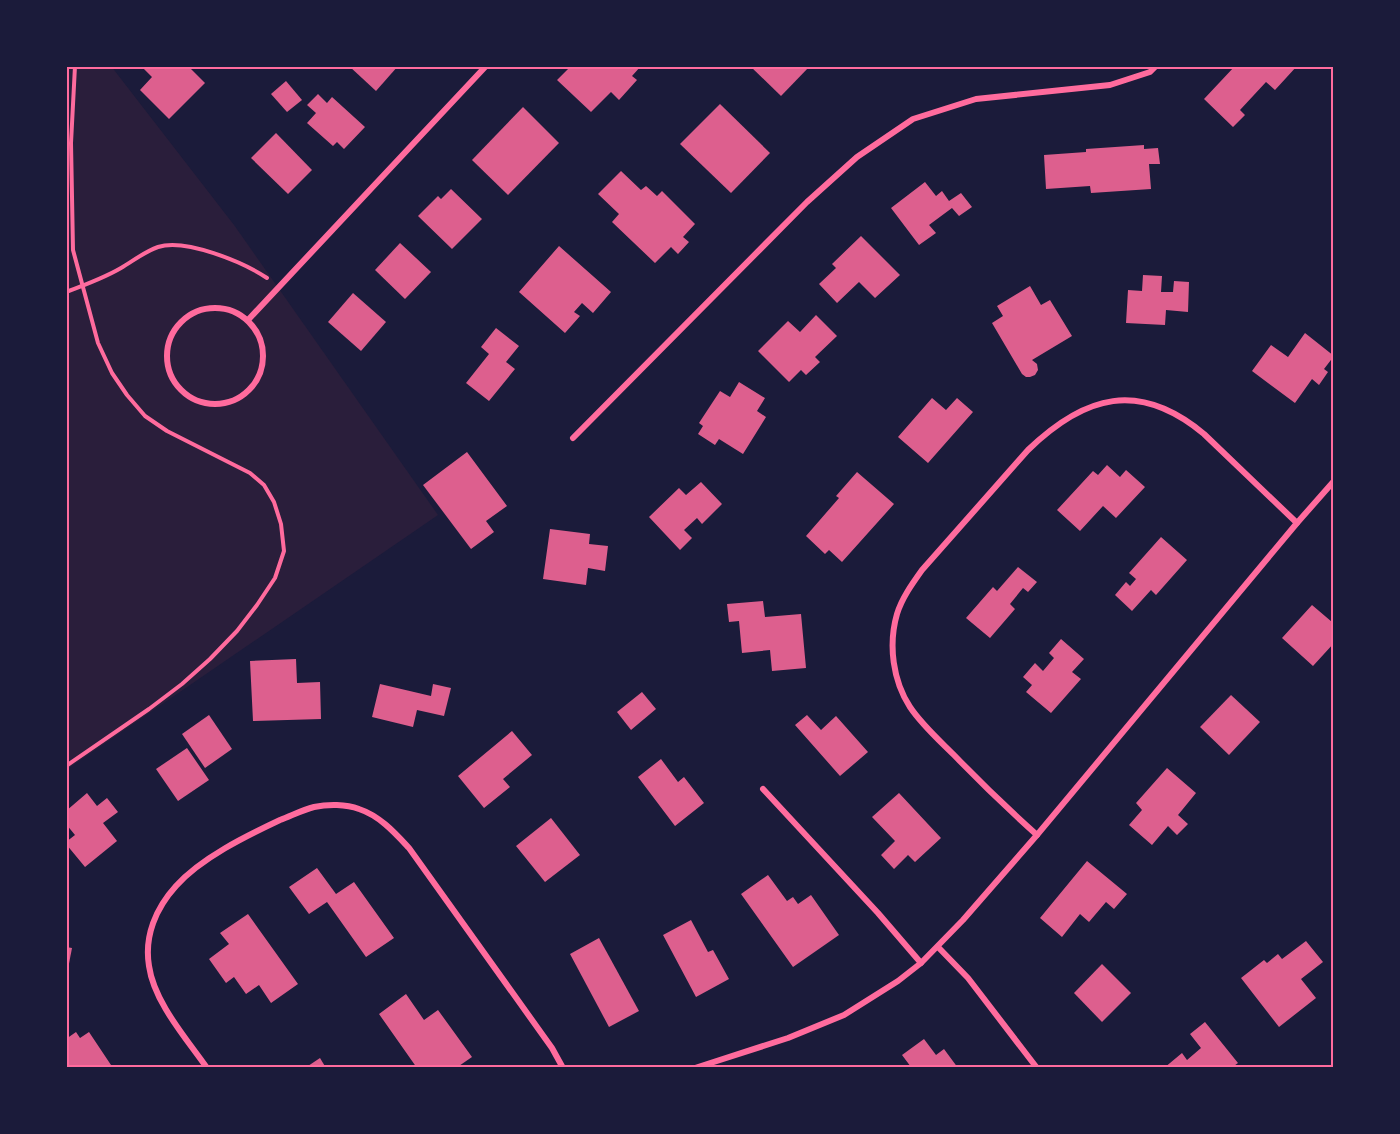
<svg xmlns="http://www.w3.org/2000/svg" width="1400" height="1134" font-family="'PT Sans Narrow',sans-serif">
  <style>
    .green { fill: #2a1e3b }
    .building { fill: #dd5f8e }
    .lines { fill: none; stroke-linecap: round; stroke-linejoin: round }
    .path { stroke: #ff6b9d; stroke-width: 4 }
    .minor { stroke: #ff6b9d; stroke-width: 6 }
    .neatline { fill: none; stroke: #ff6b9d; stroke-width: 2 }
  </style>
  <rect width="100%" height="100%" fill="#1b1b3a"/>
  <!-- green -->
  <polygon class="green" points="66,66 111,66 234,225 438,515 66,770"/>
  <!-- building -->
  <g class="building">
    <polygon points="145,66 188,66 205,83 169,119 140,90 152,77 143,68"/>
    <polygon points="349,66 398,66 376,91"/>
    <polygon points="571,66 641,66 632,76 637,80 619,100 611,92 591,112 557,80"/>
    <polygon points="750,66 810,66 781,96"/>
    <polygon points="1235,66 1253,66 1255,68 1257,66 1297,66 1275,90 1266,82 1240,110 1245,115 1233,127 1204,99"/>
    <polygon points="286,81 302,100 287,112 271,94"/>
    <polygon points="318,94 327,103 332,97 365,127 344,149 337,142 333,146 307,123 316,113 307,105"/>
    <polygon points="720,104 770,153 731,193 680,144"/>
    <polygon points="523,107 559,143 508,195 472,160"/>
    <polygon points="276,133 312,170 288,194 251,158"/>
    <polygon points="1144,145 1144,149 1158,148 1160,164 1149,164 1151,189 1091,193 1090,186 1046,189 1044,155 1086,152 1086,149"/>
    <polygon points="621,171 641,190 646,186 657,196 662,191 695,224 683,237 689,242 678,254 671,247 655,263 612,222 619,214 598,194"/>
    <polygon points="925,182 936,196 942,191 949,201 961,193 972,207 959,216 952,208 929,225 936,233 919,245 891,208"/>
    <polygon points="451,189 482,219 452,249 418,216 438,196 441,199"/>
    <polygon points="861,236 900,275 875,298 859,282 837,303 819,284 836,268 832,264"/>
    <polygon points="400,243 431,272 405,299 375,270"/>
    <polygon points="559,246 611,292 593,313 582,303 574,312 580,316 565,333 519,292"/>
    <polygon points="1143,275 1162,276 1161,292 1173,292 1174,281 1189,282 1188,312 1166,310 1165,325 1126,323 1128,290 1142,291"/>
    <polygon points="1030,286 1041,305 1050,300 1072,336 1032,360 1037,364 1038,370 1035,375 1030,377 1026,377 1022,374 992,323 1003,316 997,306"/>
    <polygon points="353,293 386,322 361,351 328,322"/>
    <polygon points="816,315 837,336 815,357 820,362 806,375 801,370 789,382 758,351 788,321 800,332"/>
    <polygon points="496,328 519,346 506,362 515,369 489,401 466,383 489,354 481,347"/>
    <polygon points="1305,333 1334,356 1324,369 1328,372 1319,385 1312,379 1295,403 1252,371 1271,345 1288,357"/>
    <polygon points="739,382 765,398 757,411 766,417 743,454 719,439 715,445 698,434 703,426 699,423 720,391 730,397"/>
    <polygon points="932,398 946,410 957,398 973,412 928,463 898,437"/>
    <polygon points="467,452 507,506 486,521 494,532 471,549 423,485"/>
    <polygon points="1107,465 1120,477 1126,470 1145,487 1116,518 1103,506 1080,531 1057,510 1093,471 1098,475"/>
    <polygon points="857,472 894,504 842,562 829,550 825,554 806,536 839,498 836,496"/>
    <polygon points="701,482 722,504 702,524 697,518 684,530 692,538 680,550 649,517 679,488 686,495"/>
    <polygon points="550,529 590,534 589,544 608,546 605,571 588,568 586,585 543,579"/>
    <polygon points="1161,537 1187,560 1156,595 1151,590 1132,611 1115,595 1126,582 1130,586 1136,579 1129,573"/>
    <polygon points="1018,567 1037,582 1028,592 1023,588 1010,604 1015,609 990,638 966,618 993,587 997,591"/>
    <polygon points="763,601 765,617 801,614 806,668 772,671 770,650 742,653 739,621 729,622 727,604"/>
    <polygon points="1312,605 1332,622 1334,620 1334,643 1313,666 1282,638"/>
    <polygon points="1061,639 1084,659 1072,672 1081,679 1051,713 1026,692 1032,685 1023,677 1035,663 1043,671 1054,658 1049,653"/>
    <polygon points="296,659 297,683 320,682 321,719 253,721 250,661"/>
    <polygon points="380,684 431,696 433,684 451,688 444,716 417,710 413,727 372,717"/>
    <polygon points="642,692 656,709 631,730 617,712"/>
    <polygon points="1231,695 1260,722 1229,755 1200,727"/>
    <polygon points="209,715 232,749 205,768 182,734"/>
    <polygon points="807,715 821,730 836,716 868,752 840,776 795,725"/>
    <polygon points="512,731 532,755 503,779 510,787 484,808 458,776"/>
    <polygon points="187,748 209,780 178,801 156,769"/>
    <polygon points="661,759 678,782 684,777 704,803 675,826 638,777"/>
    <polygon points="1167,768 1196,793 1178,815 1188,824 1177,835 1168,826 1152,845 1129,825 1142,810 1136,803"/>
    <polygon points="87,793 97,806 107,798 118,812 103,823 117,841 85,867 66,844 66,842 75,835 66,824 66,811"/>
    <polygon points="899,793 941,838 915,862 908,855 894,869 881,855 895,841 872,817"/>
    <polygon points="551,818 580,855 545,882 516,846"/>
    <polygon points="1087,861 1127,894 1114,909 1106,902 1089,922 1080,914 1062,937 1040,918"/>
    <polygon points="317,868 336,894 354,882 394,938 366,957 327,902 309,914 289,887"/>
    <polygon points="768,875 787,901 793,897 798,904 811,895 839,935 793,967 741,894"/>
    <polygon points="248,914 298,984 271,1003 259,985 246,994 234,977 226,983 209,959 229,944 220,933"/>
    <polygon points="691,920 708,952 713,950 729,979 696,997 663,935"/>
    <polygon points="599,938 639,1011 609,1027 570,954"/>
    <polygon points="1306,941 1323,962 1301,979 1316,998 1279,1027 1241,978 1264,960 1267,963 1278,954 1282,959"/>
    <polygon points="66,947 72,948 67,974 66,974"/>
    <polygon points="1102,964 1131,993 1102,1022 1074,993"/>
    <polygon points="406,994 424,1020 438,1010 472,1057 456,1068 417,1068 379,1014"/>
    <polygon points="1205,1022 1238,1063 1231,1068 1164,1068 1182,1053 1187,1060 1201,1048 1190,1034"/>
    <polygon points="76,1032 80,1038 89,1032 113,1068 66,1068 66,1039"/>
    <polygon points="924,1039 936,1055 944,1049 958,1068 909,1068 911,1067 902,1055"/>
    <polygon points="320,1058 326,1068 305,1068"/>
  </g>
  <g class="lines">
    <!-- path -->
    <g class="path">
      <path d="M66 292C85 285 104 278 121 268 133 261 144 252 158 247 185 238 243 262 267 278"/>
      <polyline points="66,766 149,709 182,684 210,659 237,631 257,605 275,578 284,551 281,524 274,502 264,485 250,473 167,431 145,416 127,395 112,373 98,343 73,250 71,143 75,66"/>
    </g>
    <!-- minor -->
    <g class="minor">
      <circle cx="215" cy="356" r="48"/>
      <polyline points="248,320 486,66"/>
      <polyline points="573,438 807,202 857,157 913,119 976,99 1110,85 1150,72 1156,66"/>
      <polyline points="763,789 878,913 921,963"/>
      <path d="M1037 835C1008 809 981 783 954 755 939 740 922 725 910 707 893 681 888 645 897 614 902 598 912 584 922 570L1028 450C1085 395 1139 380 1204 434L1297 523"/>
      <polyline points="938,947 968,978 1037,1068"/>
      <path d="M207 1068C186 1038 154 1002 149 966 144 936 156 908 176 886 201 858 246 836 280 820 291 816 302 810 314 807 328 804 346 804 359 809 380 816 395 833 409 848L552 1048 563 1068"/>
      <polyline points="695,1068 788,1038 844,1015 898,981 921,963 963,920 1037,835 1297,523 1334,481"/>
    </g>
  </g>
  <!-- border -->
  <rect width="1400" height="1134" fill="none" stroke="#1b1b3a" stroke-width="135"/>
  <rect x="68" y="68" width="1264" height="998" class="neatline"/>
</svg>
